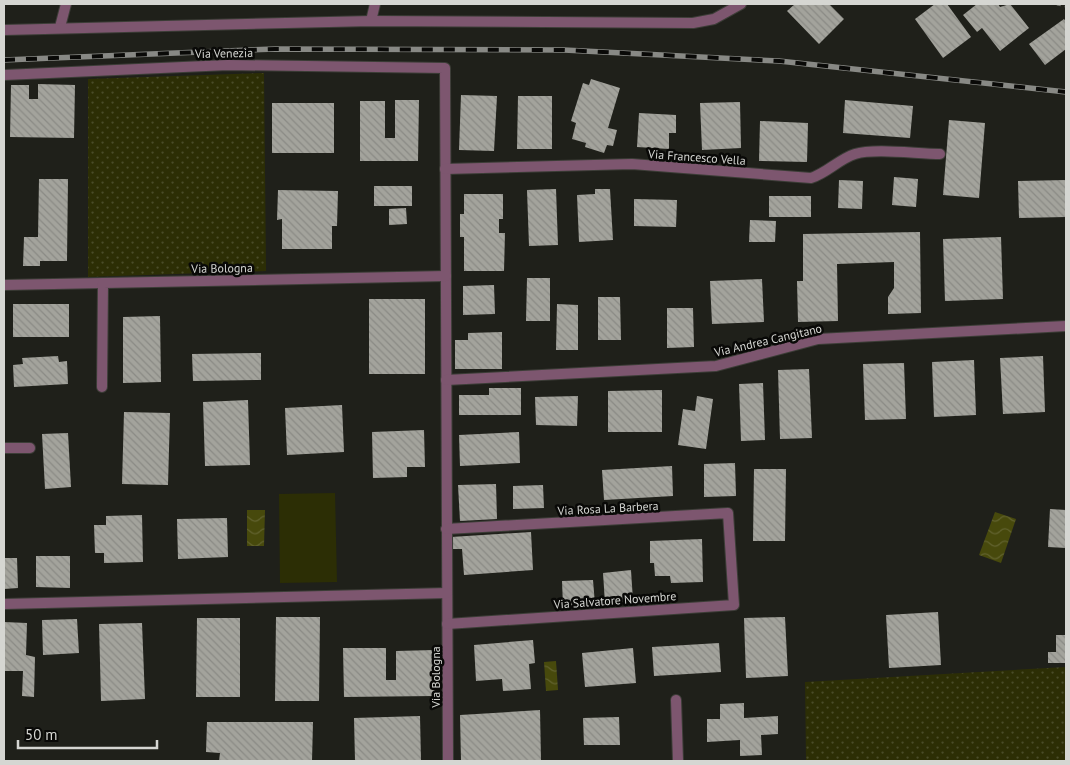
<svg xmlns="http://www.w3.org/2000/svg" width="1070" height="765" font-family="'PT Sans',sans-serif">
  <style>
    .grass { fill: url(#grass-dots) }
    .green { fill: #2c2e05 }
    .water { fill: url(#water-waves) }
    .building { fill: url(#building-back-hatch) }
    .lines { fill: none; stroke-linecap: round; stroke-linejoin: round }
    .street-casing { stroke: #3c3d37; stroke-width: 12 }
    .path { stroke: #747570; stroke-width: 3; stroke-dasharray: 4 4; stroke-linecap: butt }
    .street { stroke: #7d566f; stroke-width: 10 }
    .rail-casing { stroke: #888985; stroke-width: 5.5 }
    .rail { stroke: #090907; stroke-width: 4; stroke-dasharray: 11; stroke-linecap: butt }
    .labels { text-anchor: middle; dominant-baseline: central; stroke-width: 5; stroke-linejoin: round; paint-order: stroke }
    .street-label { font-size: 12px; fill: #d5d6d2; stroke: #090907 }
  </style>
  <defs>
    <pattern id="grass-dots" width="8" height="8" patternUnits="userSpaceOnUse" patternTransform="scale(1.25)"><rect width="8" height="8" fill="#2c2e05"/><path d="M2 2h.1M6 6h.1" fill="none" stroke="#4a4c29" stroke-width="1.8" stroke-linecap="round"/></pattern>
    <pattern id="water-waves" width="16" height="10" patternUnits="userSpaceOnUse" patternTransform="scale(1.25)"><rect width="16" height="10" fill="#47490c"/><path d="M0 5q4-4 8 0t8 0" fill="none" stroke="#61622e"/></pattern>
    <pattern id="building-back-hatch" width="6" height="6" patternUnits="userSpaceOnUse" patternTransform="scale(1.25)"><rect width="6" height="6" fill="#a3a39c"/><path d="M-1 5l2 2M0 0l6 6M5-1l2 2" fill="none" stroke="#8a8a85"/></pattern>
  </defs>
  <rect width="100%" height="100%" fill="#1f201a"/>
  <!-- grass -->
  <g class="grass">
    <polygon points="264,73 266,271 88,277 88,79"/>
    <polygon points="1066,667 1066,761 806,761 805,682"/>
  </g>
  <!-- green -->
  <polygon class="green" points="335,493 337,582 280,583 279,494"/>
  <!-- water -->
  <g class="water">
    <polygon points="247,510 265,510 264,546 247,546"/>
    <polygon points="995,512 1016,519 1001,563 979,555"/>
    <polygon points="556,661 558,690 546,691 544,662"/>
  </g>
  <!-- building -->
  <g class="building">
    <polygon points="795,4 829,4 844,19 819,44 787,11"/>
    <polygon points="935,4 947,4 971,37 943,58 915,19"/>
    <polygon points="977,4 998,4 1000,7 1010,4 1029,28 1000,51 982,28 977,32 963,15"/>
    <polygon points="1064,19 1066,22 1066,49 1045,65 1029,44"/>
    <polygon points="591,79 620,88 608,128 617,130 613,146 607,145 604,153 585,147 586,143 572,139 576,123 571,121 583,83 589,85"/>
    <polygon points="38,84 75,85 74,138 10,137 11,85 29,85 29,99 38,99"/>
    <polygon points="461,95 497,96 494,151 459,150"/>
    <polygon points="518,96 552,96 552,149 517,149"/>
    <polygon points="395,100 419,100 418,161 360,161 360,101 385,101 385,138 395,138"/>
    <polygon points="845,100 913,106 910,138 843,133"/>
    <polygon points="740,102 741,148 702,150 700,103"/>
    <rect x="272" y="103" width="62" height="50"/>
    <polygon points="639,113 676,115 676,133 669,133 669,149 637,147"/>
    <polygon points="949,120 985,123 979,198 943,195"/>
    <polygon points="760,121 808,123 807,162 759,161"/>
    <polygon points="894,177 918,179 916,207 892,205"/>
    <polygon points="39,179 68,179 67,261 40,261 40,266 23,266 24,237 38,237"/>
    <polygon points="839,180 863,181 862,209 838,208"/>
    <polygon points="1066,180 1066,217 1019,218 1018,181"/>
    <rect x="374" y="186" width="38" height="20"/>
    <polygon points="556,189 558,245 529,246 527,190"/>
    <polygon points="595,189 610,189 613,240 579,242 577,195 595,194"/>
    <polygon points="278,190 338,191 337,226 332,226 332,249 282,249 282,219 277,220"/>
    <polygon points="464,194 503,194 503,219 499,219 499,233 505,233 504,271 464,271 464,237 460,237 460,214 464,214"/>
    <rect x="769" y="196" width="42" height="21"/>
    <polygon points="634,199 677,200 676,227 634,226"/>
    <polygon points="406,208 407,224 389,225 389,209"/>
    <polygon points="750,220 776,221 775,242 749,242"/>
    <polygon points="920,232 921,313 888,314 888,297 894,288 894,262 837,264 838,321 798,322 797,281 803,281 803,234"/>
    <polygon points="1001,237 1003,299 945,301 943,239"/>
    <polygon points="527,278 550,278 550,321 526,321"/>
    <polygon points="762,279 764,322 712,324 710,281"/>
    <polygon points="494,285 495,314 463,315 463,286"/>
    <polygon points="598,297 620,297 621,340 598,340"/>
    <rect x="369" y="299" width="56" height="75"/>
    <rect x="13" y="304" width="56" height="33"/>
    <polygon points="557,304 578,305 578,350 556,350"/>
    <polygon points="667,308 693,308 694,347 667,348"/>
    <polygon points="160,316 161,382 123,383 123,317"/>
    <polygon points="502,332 502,369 455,369 455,340 468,340 468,333"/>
    <polygon points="261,353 261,380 193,381 192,354"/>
    <polygon points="58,356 59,362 67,361 68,384 14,387 13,365 23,364 22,358"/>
    <polygon points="1043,356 1045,412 1003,414 1000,358"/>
    <polygon points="974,360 976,415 934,417 932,362"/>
    <polygon points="904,363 906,419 865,420 863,364"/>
    <polygon points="809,369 812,438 780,439 778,370"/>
    <polygon points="763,383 765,440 741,441 739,384"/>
    <polygon points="489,388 521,388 521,415 459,415 459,395 489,395"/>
    <polygon points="662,390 662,432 608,432 608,391"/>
    <polygon points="578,396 577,426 536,425 535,397"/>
    <polygon points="697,396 713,399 706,449 678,445 683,409 695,411"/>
    <polygon points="248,400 250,465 205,466 203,402"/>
    <polygon points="342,405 344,452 287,455 285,408"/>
    <polygon points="124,412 170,413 168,485 122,484"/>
    <polygon points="424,430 425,467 407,467 407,477 373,478 372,432"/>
    <polygon points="519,432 520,463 460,466 459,435"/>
    <polygon points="68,433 71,487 45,489 42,434"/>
    <polygon points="735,463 736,496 704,497 704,464"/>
    <polygon points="672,466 673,496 604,500 602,470"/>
    <polygon points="754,469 786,469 785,541 753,541"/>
    <polygon points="496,484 497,519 460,521 458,485"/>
    <polygon points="543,485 544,508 513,509 513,486"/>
    <polygon points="1050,509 1066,510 1066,548 1048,547"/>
    <polygon points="142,515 143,562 104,563 104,553 95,553 94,525 106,525 106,516"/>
    <polygon points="227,518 228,557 178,559 177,519"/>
    <polygon points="531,532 533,570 464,575 462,549 452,549 451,537"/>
    <polygon points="702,539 703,582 671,583 670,576 655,576 654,563 650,563 650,541"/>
    <polygon points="36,556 70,556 70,588 36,587"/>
    <polygon points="4,558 17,558 18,588 4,589"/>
    <polygon points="631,570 633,601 605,603 603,573"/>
    <polygon points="593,580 595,604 563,606 562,581"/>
    <polygon points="938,612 941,665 889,668 886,615"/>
    <polygon points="276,617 320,617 319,701 275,701"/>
    <polygon points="785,617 788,676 746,678 744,618"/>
    <polygon points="197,618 240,618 240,697 196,697"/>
    <polygon points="77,619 79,653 43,655 42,620"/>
    <polygon points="4,622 27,623 26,655 35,657 34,697 22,696 23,671 4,671"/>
    <polygon points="142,623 145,699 101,701 99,624"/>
    <polygon points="1056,635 1066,635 1066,663 1048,663 1048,652 1056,652"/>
    <polygon points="533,640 535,663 529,664 531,689 503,691 502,679 476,681 474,645"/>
    <polygon points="719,643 721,672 654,676 652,647"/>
    <polygon points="343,648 386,648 386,680 396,680 396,651 434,650 435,696 344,697"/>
    <polygon points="633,648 636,683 585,687 582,653"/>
    <polygon points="744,703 744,718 778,716 778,734 761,735 762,755 740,756 740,740 707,742 707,719 720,719 720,704"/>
    <polygon points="540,710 541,761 461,761 460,715"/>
    <polygon points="420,716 421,761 355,761 354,718"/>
    <polygon points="619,717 620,745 584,745 583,718"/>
    <polygon points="207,722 313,722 312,761 219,761 220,753 206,752"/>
  </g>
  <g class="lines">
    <!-- street casing -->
    <g class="street-casing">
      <g id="street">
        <polyline points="371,21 375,4"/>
        <polyline points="60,27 66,4"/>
        <polyline points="4,30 371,21 693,23 714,19 741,4"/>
        <polyline points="4,75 228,65 445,68 448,761"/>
        <path d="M445 169 632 164 811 178C827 173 839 159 855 154 875 148 917 154 940 154"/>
        <polyline points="4,285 103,283"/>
        <polyline points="446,380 716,366 818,339 1066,326"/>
        <polyline points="102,387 103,283 446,276"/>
        <polyline points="4,448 30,448"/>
        <polyline points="446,529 728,513 734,605 447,624"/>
        <polyline points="4,604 447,593"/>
        <polyline points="676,700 678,761"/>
      </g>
    </g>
    <!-- path -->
    <polyline class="path" points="1057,4 1066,6"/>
    <!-- street -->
    <use href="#street" class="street"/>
    <!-- rail casing -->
    <g class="rail-casing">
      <polyline id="rail" points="4,60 275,49 564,50 779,61 1066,92"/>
    </g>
    <!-- rail -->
    <use href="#rail" class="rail"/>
  </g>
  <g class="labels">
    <!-- street labels -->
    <g class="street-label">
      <text transform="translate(224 53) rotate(-1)">Via Venezia</text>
      <text transform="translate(697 157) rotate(4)">Via Francesco Vella</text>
      <text transform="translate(222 268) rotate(-1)">Via Bologna</text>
      <text transform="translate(768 340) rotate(-13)">Via Andrea Cangitano</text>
      <text transform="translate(608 508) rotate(-3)">Via Rosa La Barbera</text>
      <text transform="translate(615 600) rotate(-4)">Via Salvatore Novembre</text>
      <text transform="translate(435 677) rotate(-90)">Via Bologna</text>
    </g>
  </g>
  <!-- border -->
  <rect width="1070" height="765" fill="none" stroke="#d5d6d2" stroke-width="10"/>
  <!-- scale -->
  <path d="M18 740v8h139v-8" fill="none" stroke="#d5d6d2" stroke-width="2.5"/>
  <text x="25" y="740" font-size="15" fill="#d5d6d2" stroke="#090907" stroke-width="4" paint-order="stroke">50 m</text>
</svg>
